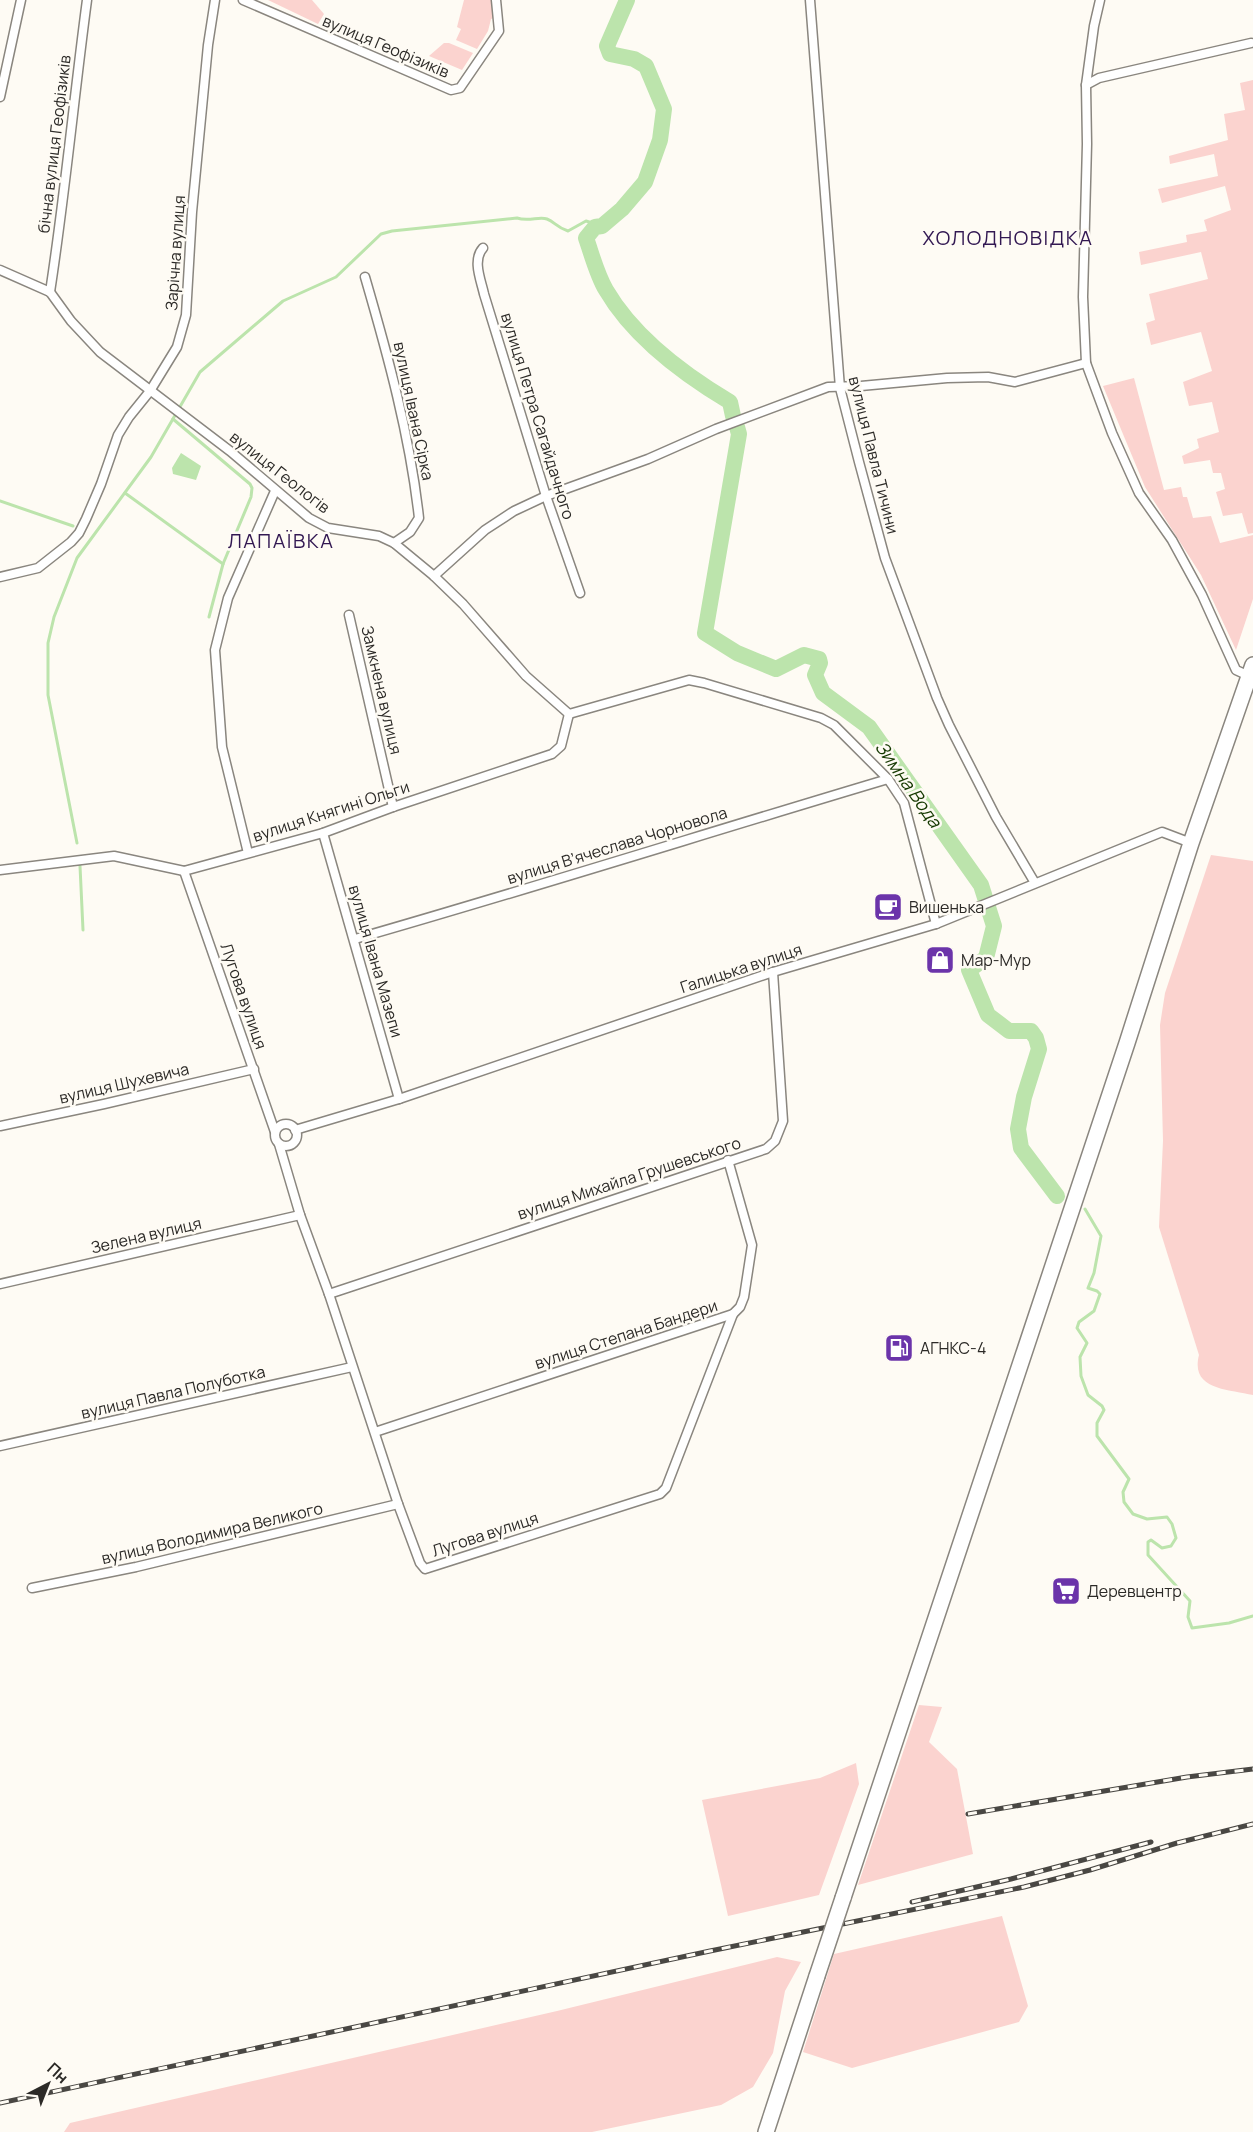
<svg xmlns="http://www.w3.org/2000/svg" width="1253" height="2132" font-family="Manrope,sans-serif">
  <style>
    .green { fill: #fbd3cf }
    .water { fill: #bce4ac }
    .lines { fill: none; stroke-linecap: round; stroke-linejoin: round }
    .stream { stroke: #bce4ac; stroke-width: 3 }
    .river { stroke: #bce4ac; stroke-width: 16 }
    .minor-casing { stroke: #8a867f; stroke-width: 11 }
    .trunk-casing { stroke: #8a867f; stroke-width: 18 }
    .minor { stroke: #fff; stroke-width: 8 }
    .trunk { stroke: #fff; stroke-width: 15 }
    .rail-casing { stroke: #494743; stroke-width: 5 }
    .rail { stroke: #fefbf4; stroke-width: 3; stroke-dasharray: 9; stroke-linecap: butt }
    .trunk-bridge-casing { stroke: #8a867f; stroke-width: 18; stroke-linecap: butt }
    .trunk-bridge { stroke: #fff; stroke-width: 15 }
    .labels { text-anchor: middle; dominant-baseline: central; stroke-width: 5; stroke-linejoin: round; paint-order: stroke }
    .street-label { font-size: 16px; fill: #2c2a27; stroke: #fefbf4 }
    .poi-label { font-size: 16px; fill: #2c2a27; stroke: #fefbf4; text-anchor: start }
    .water-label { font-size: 18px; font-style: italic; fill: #153900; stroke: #fefbf4 }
    .quarter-label { font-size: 20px; letter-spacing: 1.5px; fill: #321852; stroke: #fefbf4 }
  </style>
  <rect width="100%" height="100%" fill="#fefbf4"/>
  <!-- green -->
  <g class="green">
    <polygon points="268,0 312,0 324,14 318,24"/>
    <polygon points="464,0 492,0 494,18 491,19 488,31 477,49 456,40 461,29 457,27"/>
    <polygon points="444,43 449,43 473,53 462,70 429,56"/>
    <polygon points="1253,80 1253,533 1248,534 1242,513 1223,516 1216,492 1225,489 1221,473 1213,473 1210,460 1184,464 1182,456 1199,448 1197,439 1219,432 1212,402 1189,406 1183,382 1212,371 1201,332 1151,345 1146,323 1155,320 1149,294 1208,279 1201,252 1141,265 1139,252 1187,242 1186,235 1207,231 1204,220 1231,210 1225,186 1162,203 1158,189 1218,176 1214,154 1170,164 1169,156 1228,140 1224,114 1245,110 1240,83"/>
    <polygon points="1134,378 1164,490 1181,487 1183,497 1187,497 1193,518 1211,516 1220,543 1253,535 1253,599 1236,650 1201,575 1145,487 1103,386"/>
    <path d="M1211 855 1253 861V1395C1228 1389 1190 1390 1199 1355L1159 1227 1163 1141 1160 1025 1165 993Z"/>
    <polygon points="919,1705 942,1707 929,1742 957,1769 973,1854 858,1885"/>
    <polygon points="856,1763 859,1784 819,1895 728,1916 702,1800 820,1778"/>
    <polygon points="1002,1916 1028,2006 1019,2022 852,2068 803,2052 834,1954"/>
    <polygon points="777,1957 801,1962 785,1991 773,2053 753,2087 721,2105 592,2132 64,2132 70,2123 557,2011"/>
  </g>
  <!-- water -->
  <polygon class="water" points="181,453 201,466 196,480 173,474 172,468"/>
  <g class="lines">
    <!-- stream -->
    <g class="stream">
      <polyline points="173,419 250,484 252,488 251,497 223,564 209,617"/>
      <polyline points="125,493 223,564"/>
      <polyline points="0,501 73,526"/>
      <path d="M77 843 48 695V643L54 617 77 558 151 457 200 372 283 301 336 277 381 234 392 231 517 218C529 222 539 216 547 219 555 222 556 227 568 231L586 221 602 226"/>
      <polyline points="80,866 83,930"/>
      <polyline points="1085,1209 1101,1236 1094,1273 1088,1288 1097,1291 1100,1294 1094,1311 1079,1322 1077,1328 1087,1343 1080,1357 1081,1376 1088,1395 1102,1406 1104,1410 1097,1423 1097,1436 1129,1479 1123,1492 1124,1502 1133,1514 1147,1519 1167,1517 1172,1524 1176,1538 1171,1546 1162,1548 1151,1540 1148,1542 1148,1555 1190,1601 1188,1617 1192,1628 1229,1623 1253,1616"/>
    </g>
    <!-- river -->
    <g class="river">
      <path d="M627 0 607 46 610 54 634 59 646 66 664 109 660 140 645 182 622 209 602 226 595 227 586 238C592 255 597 275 606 290 634 338 683 374 730 402L733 416"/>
      <polyline points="737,427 739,434 705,633 737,653 776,669 804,655 819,659 820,663 815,675 823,693 869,727 981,885 994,926 986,958 969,970 988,1015 1009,1031 1031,1031 1036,1038 1039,1049 1024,1097 1018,1129 1021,1148 1057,1196"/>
    </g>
    <!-- minor casing -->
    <g class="minor-casing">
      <g id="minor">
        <polyline points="243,0 451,90 460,88 499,31 496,0"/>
        <polyline points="810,0 840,388 859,462 885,558 937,698 949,725 996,817 1035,883"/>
        <polyline points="1100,0 1094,26 1086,85 1087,144 1083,297 1086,363 1112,433 1139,493 1172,540 1202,595 1236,670 1249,676"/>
        <polyline points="1086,85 1099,78 1251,43"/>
        <polyline points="0,97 21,0"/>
        <path d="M483 248C472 260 481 280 484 294L546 496 580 593"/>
        <polyline points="0,270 50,292 71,321 100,352 230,451 309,518 328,528 379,536 394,543 434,576 463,604 526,676 569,714"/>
        <path d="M365 277C388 356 410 436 419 518L410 532 394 543"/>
        <path d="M50 292C65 195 74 97 87 0"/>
        <polyline points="434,576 485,530 514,511 546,496 648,459 716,429 828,387 861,386 947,378 988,377 1015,382 1086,363"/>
        <polyline points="0,577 38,568 71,542 79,533 86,519 101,484 118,435 129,417 150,391 177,347 186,315 192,212 208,45 215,0"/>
        <polyline points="349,615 393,807"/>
        <polyline points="569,714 689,680 704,683 821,718 834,725 888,779 904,803 936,924"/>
        <polyline points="323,833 399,1099"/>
        <polyline points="248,853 222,747 215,650 228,598 275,491"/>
        <polyline points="0,870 114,856 184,871 323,833 393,807 552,754 561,746 569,714"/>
        <polyline points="184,871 275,1132"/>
        <path d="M355 939C533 888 710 832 888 779"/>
        <circle cx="286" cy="1135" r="11"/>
        <polyline points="0,1126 104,1104 254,1069"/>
        <polyline points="295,1130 399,1099 773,972 936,924 1162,832 1191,843"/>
        <polyline points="279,1144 300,1215 329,1294 398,1504 420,1563 425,1569 660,1494 666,1488 733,1314"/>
        <polyline points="0,1284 300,1215"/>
        <polyline points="329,1294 766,1149 775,1141 783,1121 773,972"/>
        <polyline points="375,1432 733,1314 740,1307 744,1297 752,1245 728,1160"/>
        <polyline points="0,1446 352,1367"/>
        <polyline points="32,1588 136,1567 398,1504"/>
      </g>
    </g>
    <!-- trunk casing -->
    <g class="trunk-casing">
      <g id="trunk">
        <polyline points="843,1898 1127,1043 1191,843 1253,665"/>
        <polyline points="766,2132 817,1976"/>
      </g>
    </g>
    <!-- minor -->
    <use href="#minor" class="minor"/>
    <!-- trunk -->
    <use href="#trunk" class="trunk"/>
    <!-- rail casing -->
    <g class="rail-casing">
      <g id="rail">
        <polyline points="968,1814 1187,1777 1253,1769"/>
        <polyline points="912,1902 1011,1879 1151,1842"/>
        <polyline points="0,2103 710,1951 1024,1887 1090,1870 1177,1843 1253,1824"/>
      </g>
    </g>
    <!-- rail -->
    <use href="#rail" class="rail"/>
    <!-- trunk-bridge casing -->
    <g class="trunk-bridge-casing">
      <polyline id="trunk-bridge" points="817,1976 843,1898"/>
    </g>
    <!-- trunk-bridge -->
    <use href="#trunk-bridge" class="trunk-bridge"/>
  </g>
  <!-- icons -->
  <defs>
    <g id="cafe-square" transform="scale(1.5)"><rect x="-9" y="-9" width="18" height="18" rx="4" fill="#6b34aa" stroke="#fefbf4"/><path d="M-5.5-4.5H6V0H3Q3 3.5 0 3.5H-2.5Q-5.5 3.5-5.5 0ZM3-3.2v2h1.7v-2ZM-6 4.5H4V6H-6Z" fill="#fff"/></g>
    <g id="shop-square" transform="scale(1.5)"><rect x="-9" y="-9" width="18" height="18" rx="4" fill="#6b34aa" stroke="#fefbf4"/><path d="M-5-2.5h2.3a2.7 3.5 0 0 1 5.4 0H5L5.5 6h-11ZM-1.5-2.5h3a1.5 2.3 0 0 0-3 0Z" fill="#fff"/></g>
    <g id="fuel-square" transform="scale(1.5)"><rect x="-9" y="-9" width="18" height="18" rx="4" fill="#6b34aa" stroke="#fefbf4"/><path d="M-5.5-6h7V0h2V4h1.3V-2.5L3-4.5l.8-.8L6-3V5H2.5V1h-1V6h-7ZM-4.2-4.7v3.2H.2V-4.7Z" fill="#fff"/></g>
    <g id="supermarket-square" transform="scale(1.5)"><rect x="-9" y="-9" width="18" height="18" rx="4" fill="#6b34aa" stroke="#fefbf4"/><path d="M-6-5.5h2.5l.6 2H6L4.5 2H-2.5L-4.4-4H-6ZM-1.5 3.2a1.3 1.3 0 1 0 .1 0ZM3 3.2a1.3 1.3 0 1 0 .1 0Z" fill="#fff"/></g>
  </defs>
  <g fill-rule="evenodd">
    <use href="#cafe-square" x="888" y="907"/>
    <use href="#shop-square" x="940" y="960"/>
    <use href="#fuel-square" x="899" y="1348"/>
    <use href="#supermarket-square" x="1066" y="1591"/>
  </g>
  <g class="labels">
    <!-- street labels -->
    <g class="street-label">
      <text transform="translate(386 46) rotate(23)">вулиця Геофізиків</text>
      <text transform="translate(54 144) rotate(-83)">бічна вулиця Геофізиків</text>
      <text transform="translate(175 253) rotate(-86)">Зарічна вулиця</text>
      <text transform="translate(414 411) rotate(78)">вулиця Івана Сірка</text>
      <text transform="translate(538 416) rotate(73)">вулиця Петра Сагайдачного</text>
      <text transform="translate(874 455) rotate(76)">вулиця Павла Тичини</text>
      <text transform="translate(280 472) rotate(38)">вулиця Геологів</text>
      <text transform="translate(382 690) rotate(77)">Замкнена вулиця</text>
      <text transform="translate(331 811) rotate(-18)">вулиця Княгині Ольги</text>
      <text transform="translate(617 845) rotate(-17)">вулиця Вʼячеслава Чорновола</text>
      <text transform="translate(376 961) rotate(74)">вулиця Івана Мазепи</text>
      <text transform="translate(741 968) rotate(-18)">Галицька вулиця</text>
      <text transform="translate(244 996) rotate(71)">Лугова вулиця</text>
      <text transform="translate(124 1083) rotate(-13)">вулиця Шухевича</text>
      <text transform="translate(629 1178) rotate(-18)">вулиця Михайла Грушевського</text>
      <text transform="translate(146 1235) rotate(-13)">Зелена вулиця</text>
      <text transform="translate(626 1334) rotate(-18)">вулиця Степана Бандери</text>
      <text transform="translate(173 1392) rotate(-13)">вулиця Павла Полуботка</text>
      <text transform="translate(212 1533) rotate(-13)">вулиця Володимира Великого</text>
      <text transform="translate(485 1534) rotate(-18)">Лугова вулиця</text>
    </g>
    <!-- poi labels -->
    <g class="poi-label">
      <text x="909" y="907">Вишенька</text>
      <text x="961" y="960">Мар-Мур</text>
      <text x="920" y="1348">АГНКС-4</text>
      <text x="1087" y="1591">Деревцентр</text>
    </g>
    <!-- water labels -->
    <g class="water-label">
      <text transform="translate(909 784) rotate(55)">Зимна Вода</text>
    </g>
    <!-- quarter labels -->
    <g class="quarter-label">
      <text x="1008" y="237">ХОЛОДНОВІДКА</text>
      <text x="281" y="540">ЛАПАЇВКА</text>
    </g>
  </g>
  <!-- north arrow -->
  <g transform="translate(48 2084) rotate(42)" stroke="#fefbf4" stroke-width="4.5" paint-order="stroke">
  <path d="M0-4.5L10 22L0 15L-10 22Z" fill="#2c2a27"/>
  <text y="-9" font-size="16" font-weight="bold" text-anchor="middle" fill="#2c2a27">Пн</text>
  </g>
</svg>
